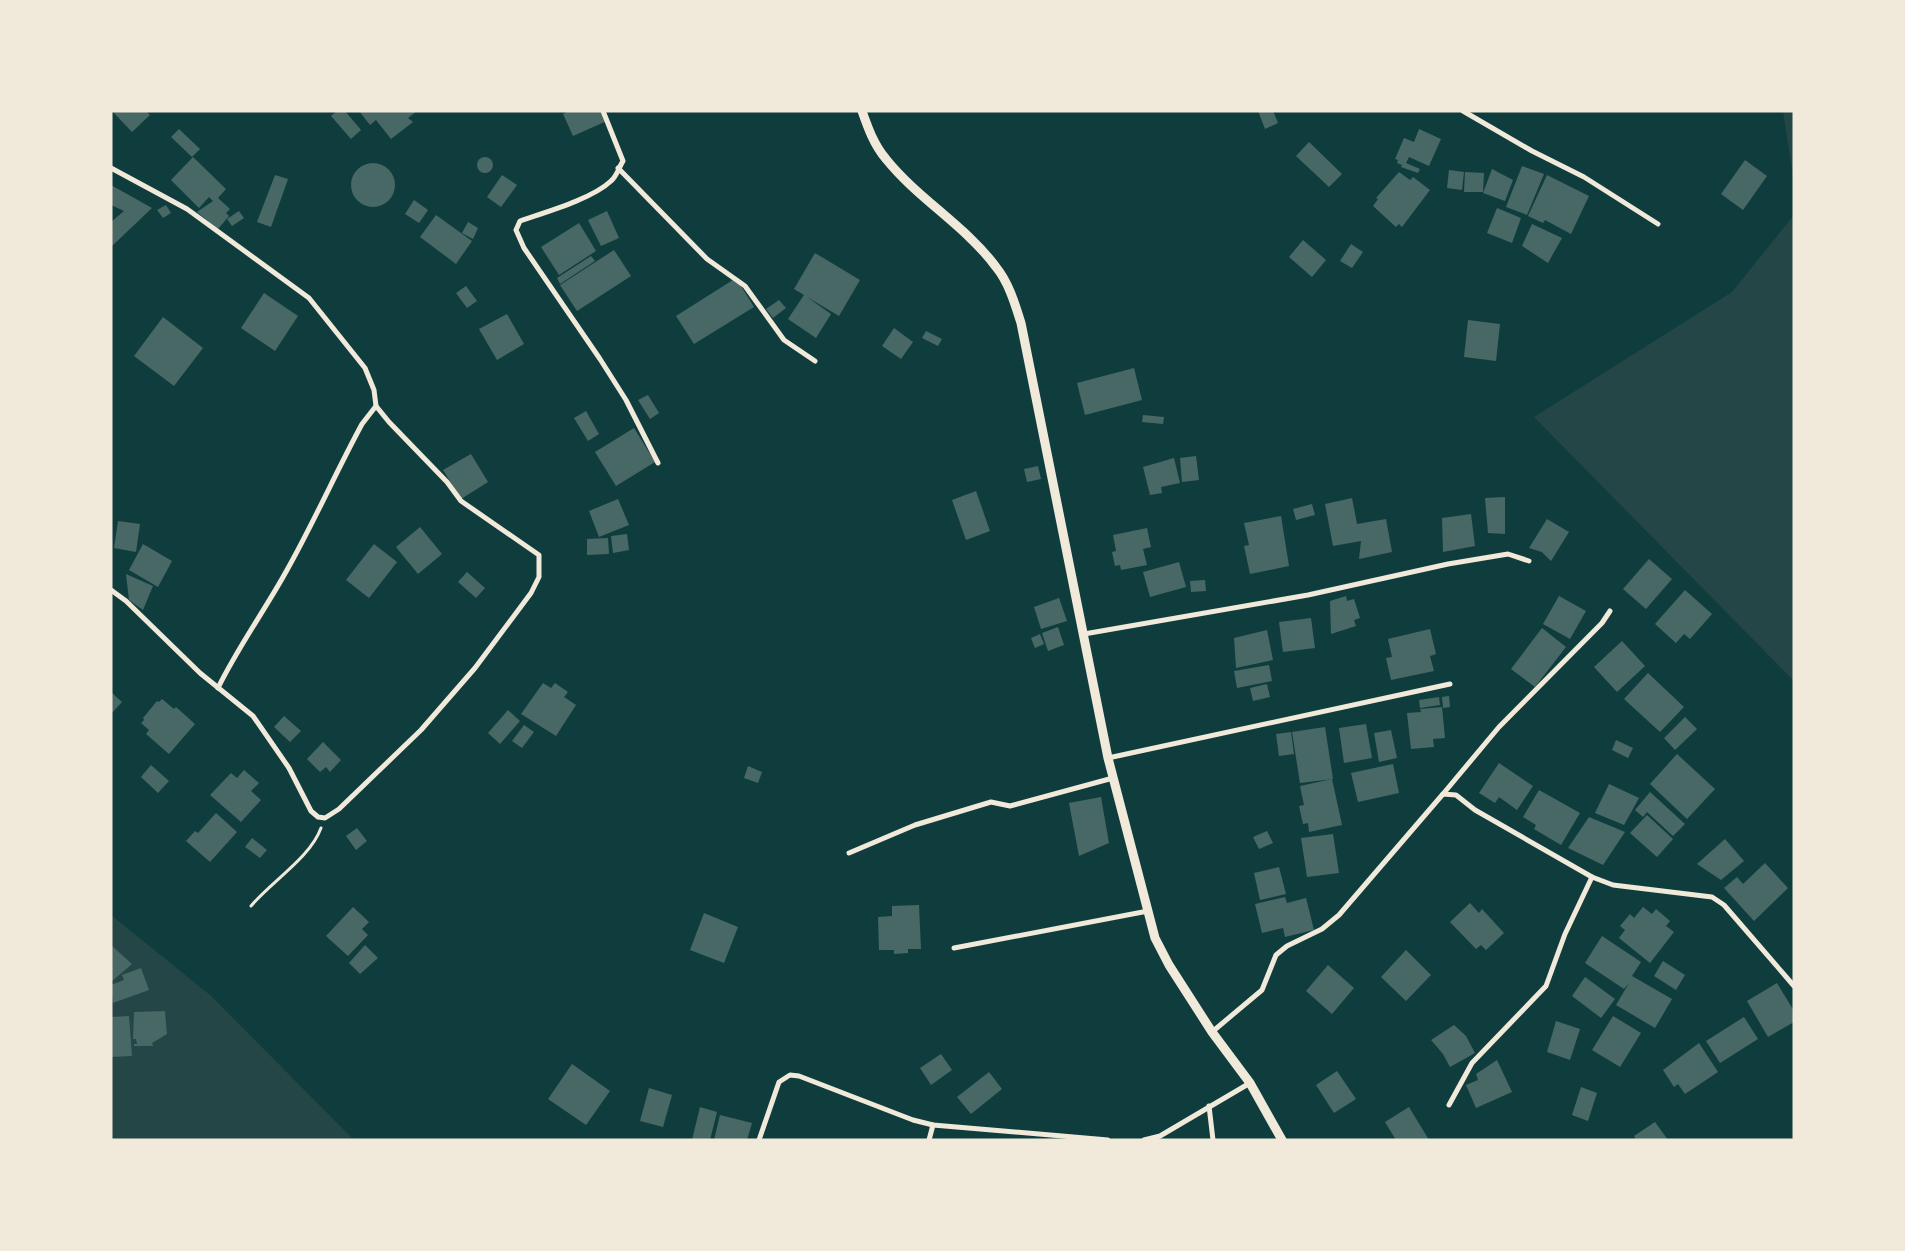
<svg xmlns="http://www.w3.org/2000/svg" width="1905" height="1251" font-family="Quicksand,sans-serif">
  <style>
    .green { fill: #244646 }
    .building { fill: #486865 }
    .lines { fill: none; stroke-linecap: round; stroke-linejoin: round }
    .path { stroke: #f1e9da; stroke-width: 3 }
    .minor { stroke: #f1e9da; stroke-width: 5 }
    .tertiary { stroke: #f1e9da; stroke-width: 9 }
  </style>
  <rect width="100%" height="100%" fill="#0f3d3e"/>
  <!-- green -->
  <g class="green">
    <polygon points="1783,111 1794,111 1794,182"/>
    <polygon points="1794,215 1794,681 1534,417 1732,292"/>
    <polygon points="111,915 210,995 354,1140 111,1140"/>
  </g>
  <!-- building -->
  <g class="building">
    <polygon points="116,111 146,111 150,115 132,132 114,113"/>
    <polygon points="337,111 345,111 361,130 351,139 331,116"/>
    <polygon points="359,111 417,111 408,118 413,122 391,139 376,120 370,125"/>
    <polygon points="568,111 605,111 609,120 573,136 563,114"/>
    <polygon points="1258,111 1273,111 1278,123 1265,129"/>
    <polygon points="179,129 200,149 192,157 171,137"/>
    <polygon points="1419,129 1441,139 1429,166 1409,157 1406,163 1420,169 1418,173 1401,167 1402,165 1397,163 1398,160 1395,159 1404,138 1414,142"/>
    <polygon points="1309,142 1342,174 1329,187 1296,156"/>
    <circle cx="485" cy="165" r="8"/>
    <polygon points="193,157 226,189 218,198 230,209 226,213 229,216 218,229 197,212 213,201 209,197 199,208 171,180"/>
    <polygon points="1745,160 1767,176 1743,210 1721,194"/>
    <circle cx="373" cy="185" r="22"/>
    <polygon points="1522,166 1544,174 1527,215 1506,207"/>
    <polygon points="1492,169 1513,180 1505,201 1483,193"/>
    <polygon points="1449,170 1464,172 1462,190 1447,188"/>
    <polygon points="1399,172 1410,180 1413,177 1430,190 1402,227 1399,224 1396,227 1373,206 1378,199 1376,198"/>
    <polygon points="1465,172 1484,173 1483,192 1464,192"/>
    <polygon points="275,175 288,179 271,227 257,222"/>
    <polygon points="502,175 517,185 501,207 487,197"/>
    <polygon points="1547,175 1589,196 1571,234 1545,220 1543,223 1528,216"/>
    <polygon points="111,185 152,208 111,247 111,222 124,211 111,205"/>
    <polygon points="414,200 428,210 419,223 405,214"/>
    <polygon points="166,205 171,213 163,218 157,210"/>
    <polygon points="1497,208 1521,218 1512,243 1487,233"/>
    <polygon points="239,211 244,218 232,226 227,219"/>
    <polygon points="607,211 619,238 601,246 588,220"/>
    <polygon points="436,215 472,241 456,264 420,237"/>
    <polygon points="468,222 478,228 473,239 462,233"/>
    <polygon points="579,223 596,251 559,275 541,247"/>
    <polygon points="1532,224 1562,238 1548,263 1522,246"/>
    <polygon points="1303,240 1326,260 1312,277 1289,257"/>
    <polygon points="1351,244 1363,252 1352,268 1340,261"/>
    <polygon points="614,250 631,276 577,311 560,285"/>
    <polygon points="815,253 860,280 839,316 807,297 831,314 816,338 788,319 804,295 794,289"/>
    <polygon points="591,256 595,261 560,284 557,278"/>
    <polygon points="736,278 754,307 694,344 676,316"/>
    <polygon points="466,286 477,301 467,308 456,293"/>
    <polygon points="264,293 298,316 275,351 241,328"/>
    <polygon points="779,300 786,308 773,318 766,309"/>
    <polygon points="507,314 524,344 497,360 479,329"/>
    <polygon points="163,317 203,348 174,386 134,356"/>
    <polygon points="1468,320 1500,324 1496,361 1464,357"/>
    <polygon points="894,328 913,342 901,359 882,346"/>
    <polygon points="926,331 942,339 938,346 922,338"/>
    <polygon points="1134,368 1142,400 1085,415 1077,383"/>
    <polygon points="648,395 659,413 650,419 638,400"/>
    <polygon points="586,411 599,434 588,441 574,418"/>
    <polygon points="1143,415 1164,417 1163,424 1142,422"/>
    <polygon points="634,428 655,462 616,486 595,452"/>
    <polygon points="471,454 488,482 461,499 443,470"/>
    <polygon points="1196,456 1199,480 1182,482 1180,458"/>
    <polygon points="1174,458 1180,483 1161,487 1162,493 1150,495 1143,467"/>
    <polygon points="1038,466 1041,479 1027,482 1024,469"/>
    <polygon points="976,491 990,531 966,540 952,500"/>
    <polygon points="1505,497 1505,534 1488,533 1485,498"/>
    <polygon points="1352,498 1357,524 1386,519 1392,552 1359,559 1361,541 1333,546 1325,504"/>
    <polygon points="618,499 629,525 599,537 589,511"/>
    <polygon points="1312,504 1315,515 1296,520 1293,509"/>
    <polygon points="1471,514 1475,546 1443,552 1442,518"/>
    <polygon points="1281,516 1289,566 1250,574 1244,546 1249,545 1244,523"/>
    <polygon points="1547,519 1569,532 1551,561 1542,552 1529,548"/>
    <polygon points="118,521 140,524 136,552 114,548"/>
    <polygon points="420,527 442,554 418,574 396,547"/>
    <polygon points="1147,528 1151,547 1143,549 1147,565 1121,570 1120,565 1115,566 1112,552 1116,551 1113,535"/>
    <polygon points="627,534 629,550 613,553 611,536"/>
    <polygon points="608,538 609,554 587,555 587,539"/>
    <polygon points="143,544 172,561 158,587 129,570"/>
    <polygon points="374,544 397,562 369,598 346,580"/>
    <polygon points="1649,559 1672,579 1646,609 1623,589"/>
    <polygon points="1179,562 1186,587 1150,597 1143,572"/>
    <polygon points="467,572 485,588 476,598 458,582"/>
    <polygon points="126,574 153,586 143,610 129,600"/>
    <polygon points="1205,580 1206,591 1191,592 1190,581"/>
    <polygon points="1685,590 1712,614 1690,639 1684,634 1676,643 1655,624"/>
    <polygon points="1346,596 1347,601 1354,599 1360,618 1354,620 1356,626 1331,634 1330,601"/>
    <polygon points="1559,596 1586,611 1570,639 1543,624"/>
    <polygon points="1059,598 1067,621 1041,629 1034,607"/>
    <polygon points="1311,618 1315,648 1283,652 1279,622"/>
    <polygon points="1058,627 1064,645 1048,651 1042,633"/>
    <polygon points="1542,628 1566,647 1535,687 1511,669"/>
    <polygon points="1430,629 1436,654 1430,656 1434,671 1391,680 1386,658 1392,657 1388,639"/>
    <polygon points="1267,630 1273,660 1236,668 1234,638"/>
    <polygon points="1040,634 1044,644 1035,648 1031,638"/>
    <polygon points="1622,641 1645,666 1617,692 1594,667"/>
    <polygon points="1269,665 1272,681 1237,688 1234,671"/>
    <polygon points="1648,673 1684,707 1660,732 1624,699"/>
    <polygon points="543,683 551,688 555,683 568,692 564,697 576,705 556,736 521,714"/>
    <polygon points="1267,684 1270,697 1253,701 1250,688"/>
    <polygon points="111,692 122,702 111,714"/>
    <polygon points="1449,696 1450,707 1443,708 1442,697"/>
    <polygon points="1439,697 1440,705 1420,708 1419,700"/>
    <polygon points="162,699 174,709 176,707 195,724 169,754 146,734 149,730 141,723 144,720 143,718 157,701 159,702"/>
    <polygon points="1442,707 1445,738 1433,739 1434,747 1411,749 1407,713 1421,712 1420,709"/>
    <polygon points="508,710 520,721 500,744 488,733"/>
    <polygon points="284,716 301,731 290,742 274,727"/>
    <polygon points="1685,717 1697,729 1675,750 1664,738"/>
    <polygon points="1366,724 1372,758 1344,763 1339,728"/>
    <polygon points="524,725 534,732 522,748 512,741"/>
    <polygon points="1325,727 1333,779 1300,783 1292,732"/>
    <polygon points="1391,730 1397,758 1379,762 1374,733"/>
    <polygon points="1291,732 1294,754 1279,756 1276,734"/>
    <polygon points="1616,740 1633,748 1628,758 1612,750"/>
    <polygon points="323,742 341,760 330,772 326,767 320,772 307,759"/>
    <polygon points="1677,754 1715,789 1687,819 1650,784"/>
    <polygon points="1499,763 1533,786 1517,810 1499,797 1495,803 1479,793"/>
    <polygon points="1393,764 1399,793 1358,802 1351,773"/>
    <polygon points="151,765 169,781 158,793 141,777"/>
    <polygon points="748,766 762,772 758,783 744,778"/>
    <polygon points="244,770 259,783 251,791 261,800 241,822 210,795 231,773 237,778"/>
    <polygon points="1332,779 1342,825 1309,832 1308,823 1303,824 1299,806 1304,805 1300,786"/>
    <polygon points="1609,784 1639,798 1624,825 1595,813"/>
    <polygon points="1539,790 1580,813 1561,845 1534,829 1536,825 1523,817"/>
    <polygon points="1650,792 1685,824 1673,836 1647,812 1643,817 1635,810"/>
    <polygon points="1101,797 1109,843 1079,856 1069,803"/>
    <polygon points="216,813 237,832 210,862 186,841 195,831 198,833"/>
    <polygon points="1647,815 1673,839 1657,857 1630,833"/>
    <polygon points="1589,817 1625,832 1603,865 1568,848"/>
    <polygon points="357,828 367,841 356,850 346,836"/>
    <polygon points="1267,831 1273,843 1259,849 1253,837"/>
    <polygon points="1333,834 1339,873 1307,877 1301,838"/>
    <polygon points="252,838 267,850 260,858 245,847"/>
    <polygon points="1725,839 1744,861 1721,880 1697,864"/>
    <polygon points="1765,863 1788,888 1754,921 1724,888 1737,877 1743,884"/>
    <polygon points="1279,867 1286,894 1260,900 1254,873"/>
    <polygon points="1285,897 1287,903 1306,898 1314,930 1285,937 1283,928 1262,933 1255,904"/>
    <polygon points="1470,903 1479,913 1482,909 1504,933 1486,950 1481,945 1476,949 1450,922"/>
    <polygon points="919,905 921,949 908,949 908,953 894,954 894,950 879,950 878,917 892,916 892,906"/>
    <polygon points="353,907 369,922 362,929 368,935 348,956 326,936"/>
    <polygon points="1643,907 1652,914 1656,909 1670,921 1666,926 1674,932 1650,963 1619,938 1625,930 1620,926 1630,914 1634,918"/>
    <polygon points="704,913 738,927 724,963 690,950"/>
    <polygon points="1602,936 1641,962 1632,976 1672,999 1655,1028 1616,1005 1629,983 1624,989 1585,963"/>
    <polygon points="111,945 132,964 111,982"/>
    <polygon points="365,945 378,958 360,974 349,963"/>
    <polygon points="1406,950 1431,975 1406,1001 1381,977"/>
    <polygon points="1663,961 1685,975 1676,990 1654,976"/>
    <polygon points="1328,965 1354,988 1332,1014 1306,991"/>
    <polygon points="141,968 149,990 113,1003 111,985 124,980 122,975"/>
    <polygon points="1585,977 1615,999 1601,1018 1572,996"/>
    <polygon points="1777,983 1794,1011 1794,1022 1768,1037 1747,1001"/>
    <polygon points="165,1011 167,1034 152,1043 153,1046 134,1046 134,1044 137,1044 136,1039 133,1039 134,1012"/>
    <polygon points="129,1016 132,1056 111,1057 111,1017"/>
    <polygon points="1613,1016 1641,1033 1620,1067 1592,1050"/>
    <polygon points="1744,1017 1758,1039 1720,1063 1706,1041"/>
    <polygon points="1556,1021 1580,1029 1570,1060 1547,1052"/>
    <polygon points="1454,1025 1466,1036 1475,1053 1450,1067 1443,1054 1431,1040"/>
    <polygon points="1699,1043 1718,1072 1685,1094 1678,1084 1674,1087 1663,1070"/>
    <polygon points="941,1054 952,1070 931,1085 920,1068"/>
    <polygon points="1497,1060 1512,1092 1476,1108 1466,1085 1478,1080 1476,1074"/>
    <polygon points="572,1064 610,1091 586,1125 548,1099"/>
    <polygon points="1337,1071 1356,1099 1334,1113 1316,1085"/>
    <polygon points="989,1072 1002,1089 971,1114 957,1097"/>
    <polygon points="1581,1087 1597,1093 1588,1121 1572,1115"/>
    <polygon points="649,1088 672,1095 663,1127 640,1121"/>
    <polygon points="700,1107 717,1112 710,1140 692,1140"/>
    <polygon points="1409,1107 1429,1140 1396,1140 1385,1122"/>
    <polygon points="720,1115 752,1123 747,1140 714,1140"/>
    <polygon points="1655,1122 1668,1140 1636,1140 1634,1136"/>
  </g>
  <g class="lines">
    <!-- path -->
    <path class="path" d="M251 906C272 881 310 858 321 828"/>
    <!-- minor -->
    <g class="minor">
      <path d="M603 111 623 161C619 167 617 176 611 181 592 199 546 212 520 221L516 230 524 248 600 359 626 400 658 463"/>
      <polyline points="1463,111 1532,151 1584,177 1658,224"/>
      <polyline points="111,168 187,209 309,298 365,368 374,390 376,406 389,422 447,482 461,501 539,555 539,577 531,593 475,668 421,730 339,809 325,818 318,817 311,811 289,768 253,716 200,673 126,601 111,590"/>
      <polyline points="618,168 707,259 745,286 784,340 815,361"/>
      <polyline points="1084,634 1308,595 1448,564 1508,554 1529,561"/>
      <path d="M218 688C238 647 265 610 287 570 314 522 336 472 362 424L376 406"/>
      <polyline points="1108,758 1450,684"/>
      <polyline points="1443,794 1499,727 1602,623 1610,611"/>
      <polyline points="849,853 915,825 991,802 1010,806 1113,778"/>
      <polyline points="954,948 1148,911"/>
      <polyline points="1212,1032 1262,990 1276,955 1287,946 1322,929 1339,915 1443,794 1456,795 1475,810 1592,877 1613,885 1712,897 1724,905 1794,986"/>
      <polyline points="1449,1105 1472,1063 1546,986 1565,934 1592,877"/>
      <polyline points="1209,1106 1213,1140"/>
      <polyline points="759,1140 779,1082 790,1075 799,1076 913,1120 933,1125 1108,1140"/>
      <polyline points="929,1140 933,1125"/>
      <polyline points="1144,1140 1160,1136 1250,1083"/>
    </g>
    <!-- tertiary -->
    <path class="tertiary" d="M862 111C868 128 874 145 886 159 918 199 966 226 996 267 1009 283 1015 304 1021 323L1108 758 1155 938 1169 965 1212 1032 1250 1083 1282 1140"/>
  </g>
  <!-- border -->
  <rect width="1905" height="1251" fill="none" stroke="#f1e9da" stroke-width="225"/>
</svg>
